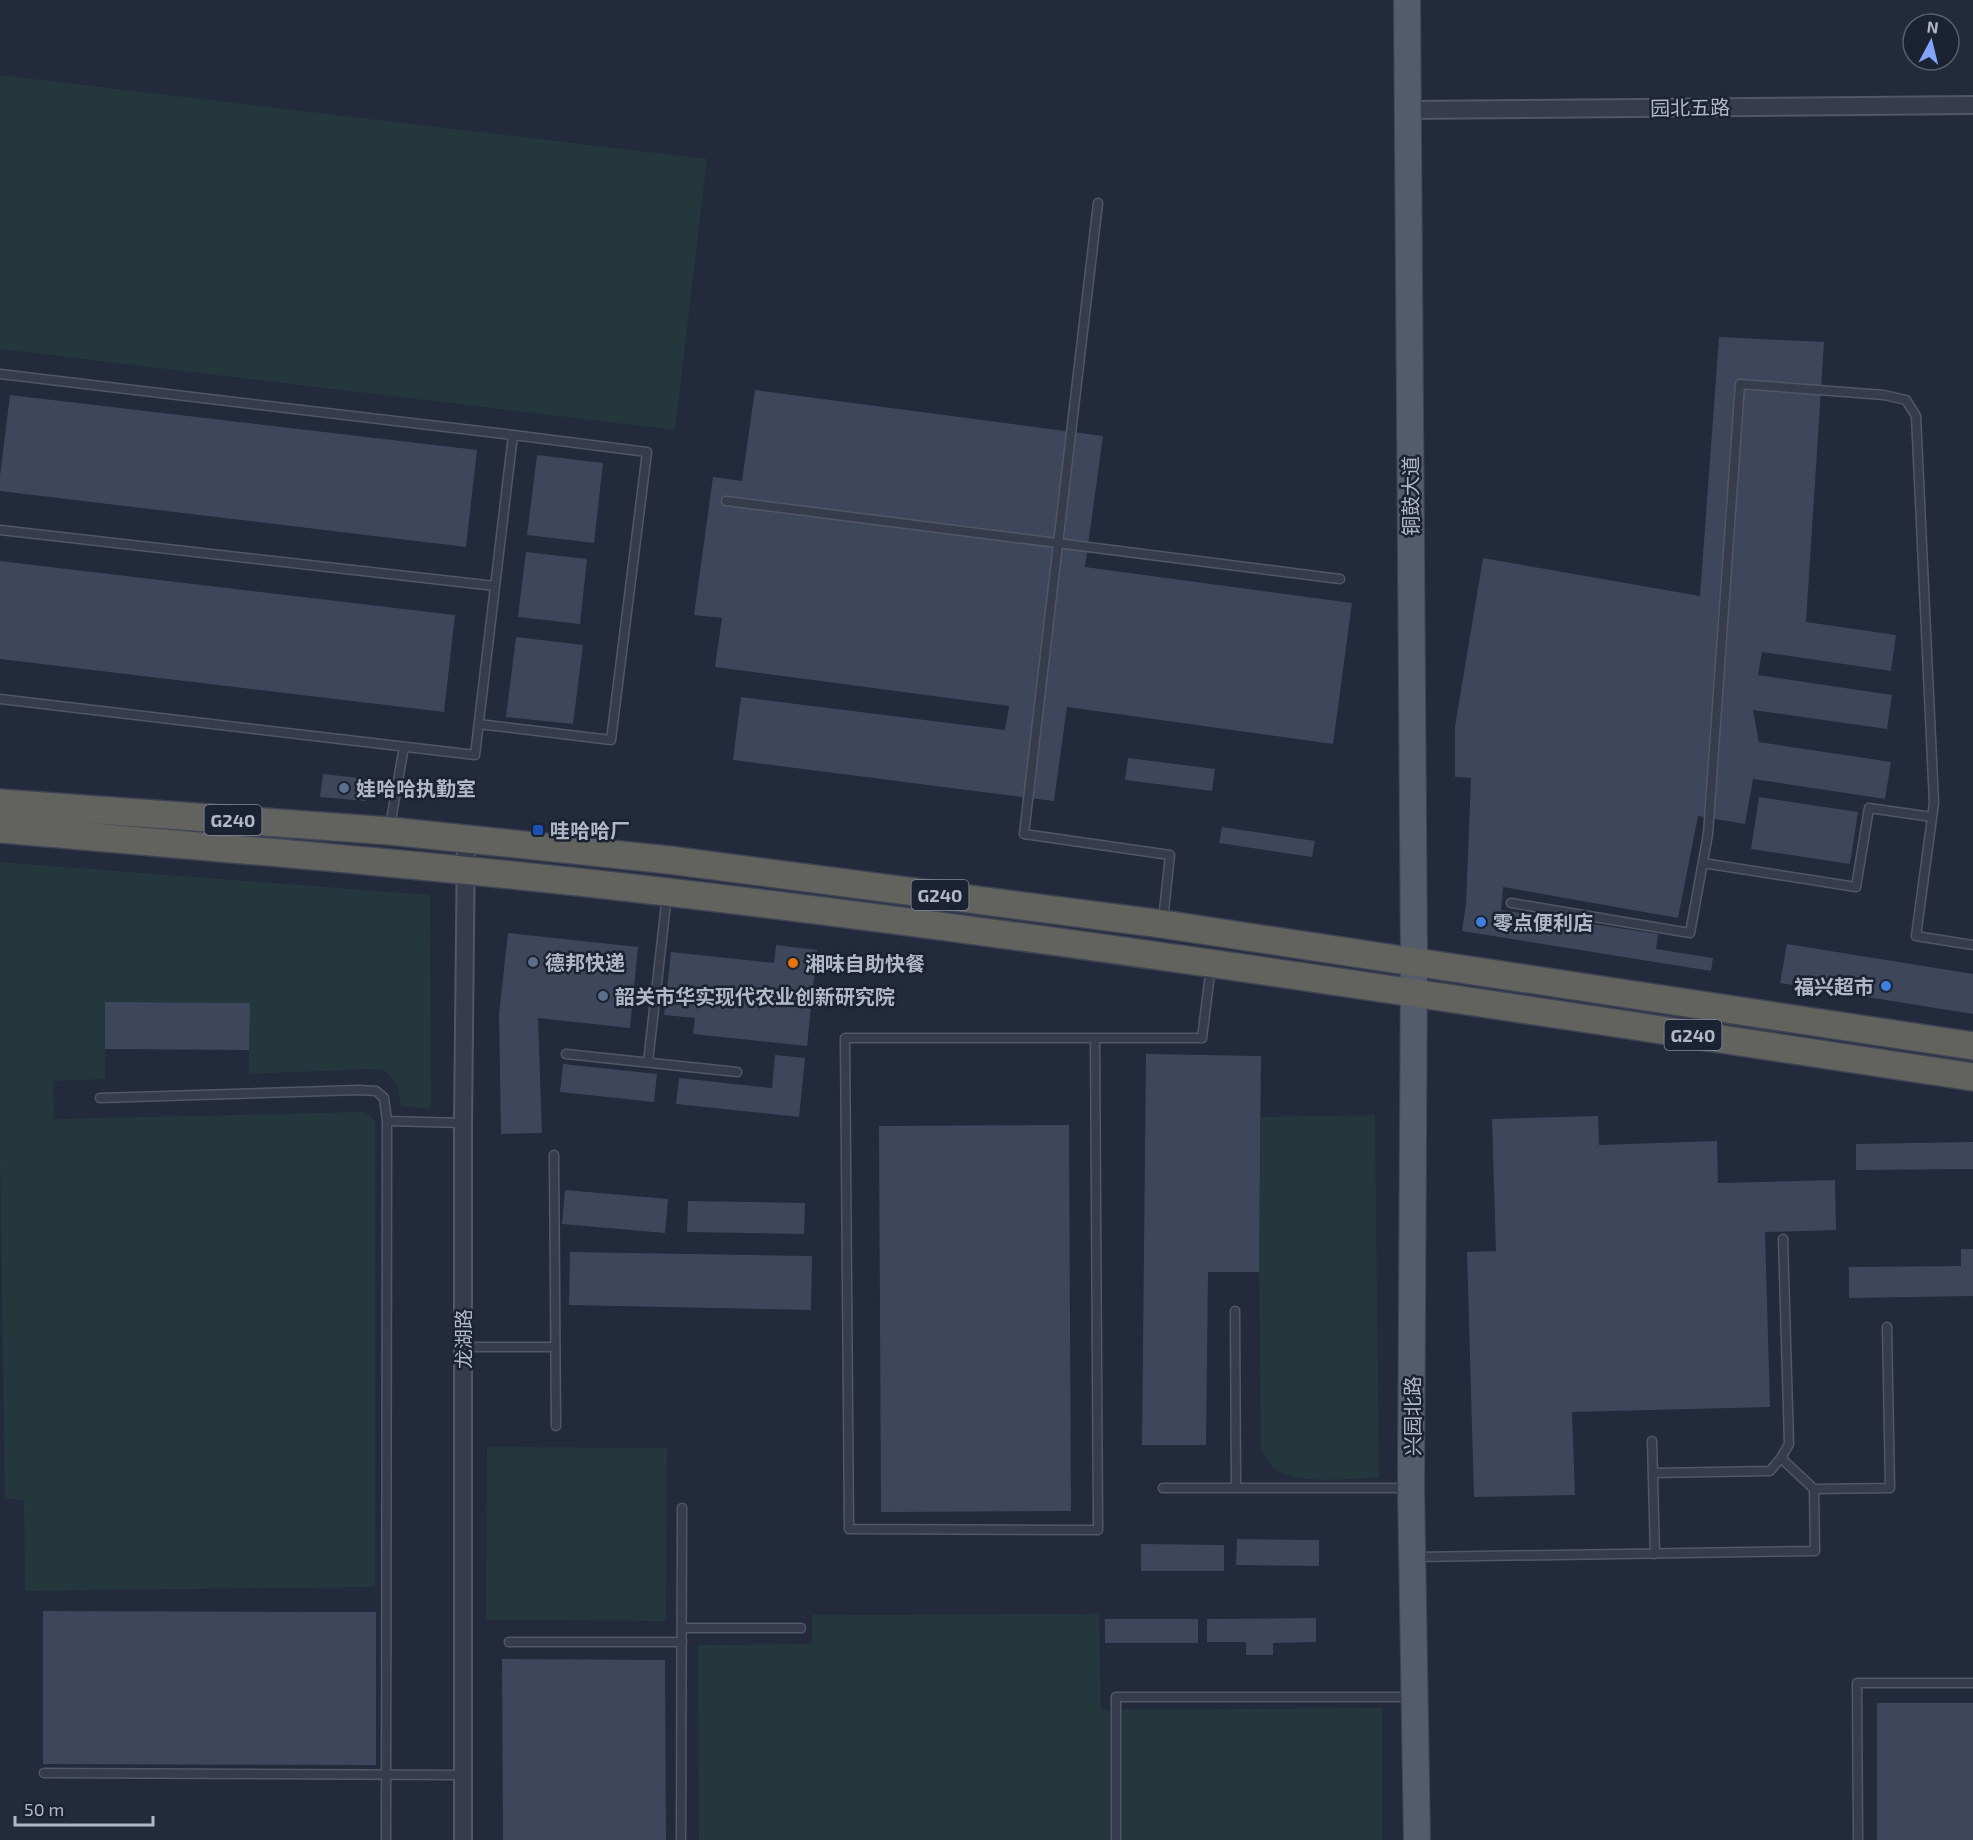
<svg xmlns="http://www.w3.org/2000/svg" width="1973" height="1840" viewBox="0 0 1973 1840" font-family="'Exo 2','Noto Sans SC',sans-serif">
  <style>
    .green { fill: #24373d }
    .building { fill: #3e465c }
    .lines { fill: none; stroke-linecap: round; stroke-linejoin: round }
    .service-casing { stroke: #515767; stroke-width: 11 }
    .minor-casing { stroke: #515767; stroke-width: 20 }
    .primary-casing { stroke: #3f4655; stroke-width: 28 }
    .trunk-casing { stroke: #3e4454; stroke-width: 30 }
    .service { stroke: #363c4c; stroke-width: 8 }
    .minor { stroke: #363c4c; stroke-width: 16 }
    .primary { stroke: #535b6c; stroke-width: 26 }
    .trunk { stroke: #62625f; stroke-width: 27 }
    .service-dot { fill: #5c6f8a; stroke: #1b2231; stroke-width: 2 }
    .transit-dot { fill: #1a4fb4; stroke: #1b2231; stroke-width: 2 }
    .shop-dot { fill: #3f7fe0; stroke: #1b2231; stroke-width: 2 }
    .food-dot { fill: #e8710a; stroke: #1b2231; stroke-width: 2 }
    .labels { text-anchor: middle; dominant-baseline: central; stroke-width: 5; stroke-linejoin: round; paint-order: stroke }
    .shield { fill: #1b2231; stroke: #848a9b; stroke-width: 1.5 }
    .shield-label { font-size: 18px; font-weight: bold; fill: #b1b7c8 }
    .street-label { font-size: 20px; fill: #b1b7c8; stroke: #1b2231 }
    .poi-label { font-size: 20px; font-weight: bold; fill: #b1b7c8; stroke: #1b2231; text-anchor: start }
  </style>
  <rect width="100%" height="100%" fill="#222a3c"/>
  <path class="green" d="M0 75 707 159 675 430 0 349Z
    M0 862 430 895 431 1109 401 1106 397 1085 385 1071 372 1069 249 1074V1003L106 1002 105 1079 53 1081 54 1119 363 1112 370 1115 375 1122V1587L25 1591 24 1500 5 1499 0 1156Z
    M1375 1115 1379 1478C1355 1478 1302 1484 1282 1473 1271 1468 1266 1459 1261 1449L1259 1272 1261 1117Z
    M487 1447 667 1448 666 1621 486 1620Z
    M1099 1614 1101 1710 1382 1708V1840H699L698 1645 812 1644V1615Z"/>
  <path class="building" d="M1719 337 1824 342 1806 622 1896 635 1891 671 1762 652 1758 675 1892 695 1887 729 1753 710 1759 742 1891 762 1885 799 1753 779 1745 824 1698 816 1678 918 1503 887 1501 910 1658 934 1656 949 1713 958 1711 971 1462 931 1466 904 1471 778 1455 777V726L1483 558 1700 596Z
    M755 390 1103 436 1085 567 1352 603 1333 744 1067 707 1054 801 733 760 741 697 1005 730 1009 706 715 667 722 618 694 615 713 477 742 481Z
    M10 395 477 450 466 547 0 491V476Z
    M537 455 603 463 594 543 527 535Z
    M526 552 587 559 580 624 518 617Z
    M0 561 455 615 444 712 0 659Z
    M516 637 583 645 573 724 506 717Z
    M1128 758 1215 769 1212 791 1125 780Z
    M323 774 368 779 366 801 320 797Z
    M1759 797 1858 812 1850 864 1751 849Z
    M1222 827 1315 841 1312 857 1219 843Z
    M508 933 638 947 630 1028 538 1018 542 1133 501 1134 499 1014Z
    M1787 944 1973 974V1014L1780 983Z
    M776 945 817 950 807 1046 693 1034 695 1018 664 1015 671 952 774 963Z
    M105 1002 250 1003 249 1050 105 1049Z
    M1146 1054 1261 1056 1259 1272H1208L1206 1445H1142Z
    M775 1055 805 1058 799 1117 676 1104 679 1078 772 1088Z
    M563 1064 657 1074 654 1102 560 1092Z
    M1598 1116 1599 1145 1717 1141 1718 1183 1835 1180 1836 1230 1765 1232 1770 1407 1572 1412 1575 1495 1474 1497 1467 1252 1496 1251 1492 1119Z
    M1069 1125 1071 1511 881 1512 879 1126Z
    M1973 1142V1169L1856 1170V1144Z
    M565 1190 668 1199 665 1233 562 1224Z
    M688 1201 805 1203 804 1234 687 1232Z
    M1961 1249H1973V1296L1849 1298V1267L1961 1266Z
    M570 1252 812 1256 811 1310 569 1305Z
    M1237 1539 1319 1540V1566L1236 1565Z
    M1141 1544 1224 1545V1571H1141Z
    M43 1611 376 1612V1765L43 1764Z
    M1316 1618V1642L1273 1643V1655H1246V1642H1207V1619Z
    M1105 1619H1198V1643H1105Z
    M502 1659 665 1660 666 1840H503Z
    M1877 1703H1973V1840H1877Z"/>
  <g class="lines">
    <defs>
      <path id="service" d="M1098 203 1024 834 1170 855 1163 920
        M0 374 513 435 475 755 0 699
        M726 501 1340 579
        M0 530 495 586
        M479 724 611 740 647 452 513 435
        M390 826 404 747
        M1703 863 1856 887 1869 808 1932 817
        M1511 903 1690 933 1708 834 1740 384 1884 395 1906 400 1916 416 1934 803 1916 936 1973 945
        M1095 1039 1098 1530 849 1529 845 1038H1202L1211 966
        M566 1054 737 1072
        M648 1062 667 895
        M100 1098 359 1090 376 1091 384 1098 387 1121 386 1840
        M387 1121 463 1123
        M554 1155 556 1426
        M1235 1311 1236 1488
        M463 1347H555
        M1652 1441 1655 1554
        M1781 1458 1814 1489
        M1653 1473 1770 1471 1781 1458 1789 1444 1783 1239
        M1163 1488H1408
        M1416 1557 1815 1551 1814 1489 1890 1488 1887 1327
        M682 1628H801
        M509 1642H682
        M44 1773 463 1775
        M681 1840 682 1508
        M1116 1840V1697H1413
        M1858 1840 1857 1683H1973"/>
      <path id="minor" d="M1407 110 1973 105
        M463 1840V1123L466 838"/>
      <path id="primary" d="M1407 0 1414 962 1411 1488 1417 1840"/>
      <path id="trunk" d="M0 803 390 831 669 860 1162 924 1973 1046
        M0 829C222 848 445 866 667 892 1104 943 1538 1012 1973 1077"/>
    </defs>
    <use href="#service" class="service-casing"/>
    <use href="#minor" class="minor-casing"/>
    <use href="#primary" class="primary-casing"/>
    <use href="#trunk" class="trunk-casing"/>
    <use href="#service" class="service"/>
    <use href="#minor" class="minor"/>
    <use href="#primary" class="primary"/>
    <use href="#trunk" class="trunk"/>
  </g>
  <g class="service-dot">
    <circle cx="344" cy="788" r="6"/>
    <circle cx="533" cy="962" r="6"/>
    <circle cx="603" cy="996" r="6"/>
  </g>
  <rect class="transit-dot" x="532" y="824" width="12" height="12" rx="3"/>
  <g class="shop-dot">
    <circle cx="1481" cy="922" r="6"/>
    <circle cx="1886" cy="986" r="6"/>
  </g>
  <circle class="food-dot" cx="793" cy="963" r="6"/>
  <g class="labels">
    <g class="shield">
      <rect x="204.5" y="805" width="57" height="30" rx="4.5"/>
      <rect x="911.5" y="880" width="57" height="30" rx="4.5"/>
      <rect x="1664.5" y="1020" width="57" height="30" rx="4.5"/>
    </g>
    <g class="shield-label">
      <text x="233" y="820">G240</text>
      <text x="940" y="895">G240</text>
      <text x="1693" y="1035">G240</text>
    </g>
    <g class="street-label">
      <text transform="translate(1690 107) rotate(-1)">园北五路</text>
      <text transform="translate(1410 496) rotate(-90)">铜鼓大道</text>
      <text transform="translate(463 1339) rotate(-90)">龙湖路</text>
      <text transform="translate(1412 1416) rotate(-90)">兴园北路</text>
    </g>
    <g class="poi-label">
      <text x="356" y="788">娃哈哈执勤室</text>
      <text x="550" y="830">哇哈哈厂</text>
      <text x="1493" y="922">零点便利店</text>
      <text x="545" y="962">德邦快递</text>
      <text x="805" y="963">湘味自助快餐</text>
      <text x="1874" y="986" text-anchor="end">福兴超市</text>
      <text x="615" y="996">韶关市华实现代农业创新研究院</text>
    </g>
  </g>
  <g transform="translate(1931 42) rotate(7)"><circle r="28" fill="#1b2231" stroke="#575e6d" stroke-width="1.5"/>
  <path d="M0-4.5L10 22L0 15L-10 22Z" fill="#83a4fb"/>
  <text y="-9" font-size="16" font-weight="bold" text-anchor="middle" fill="#b1b7c8">N</text>
  </g>
  <path d="M15 1816v9h138v-9" fill="none" stroke="#b1b7c8" stroke-width="3"/>
  <text x="24" y="1816" font-size="18" fill="#b1b7c8" stroke="#1b2231" stroke-width="4.5" paint-order="stroke">50 m</text>
</svg>
